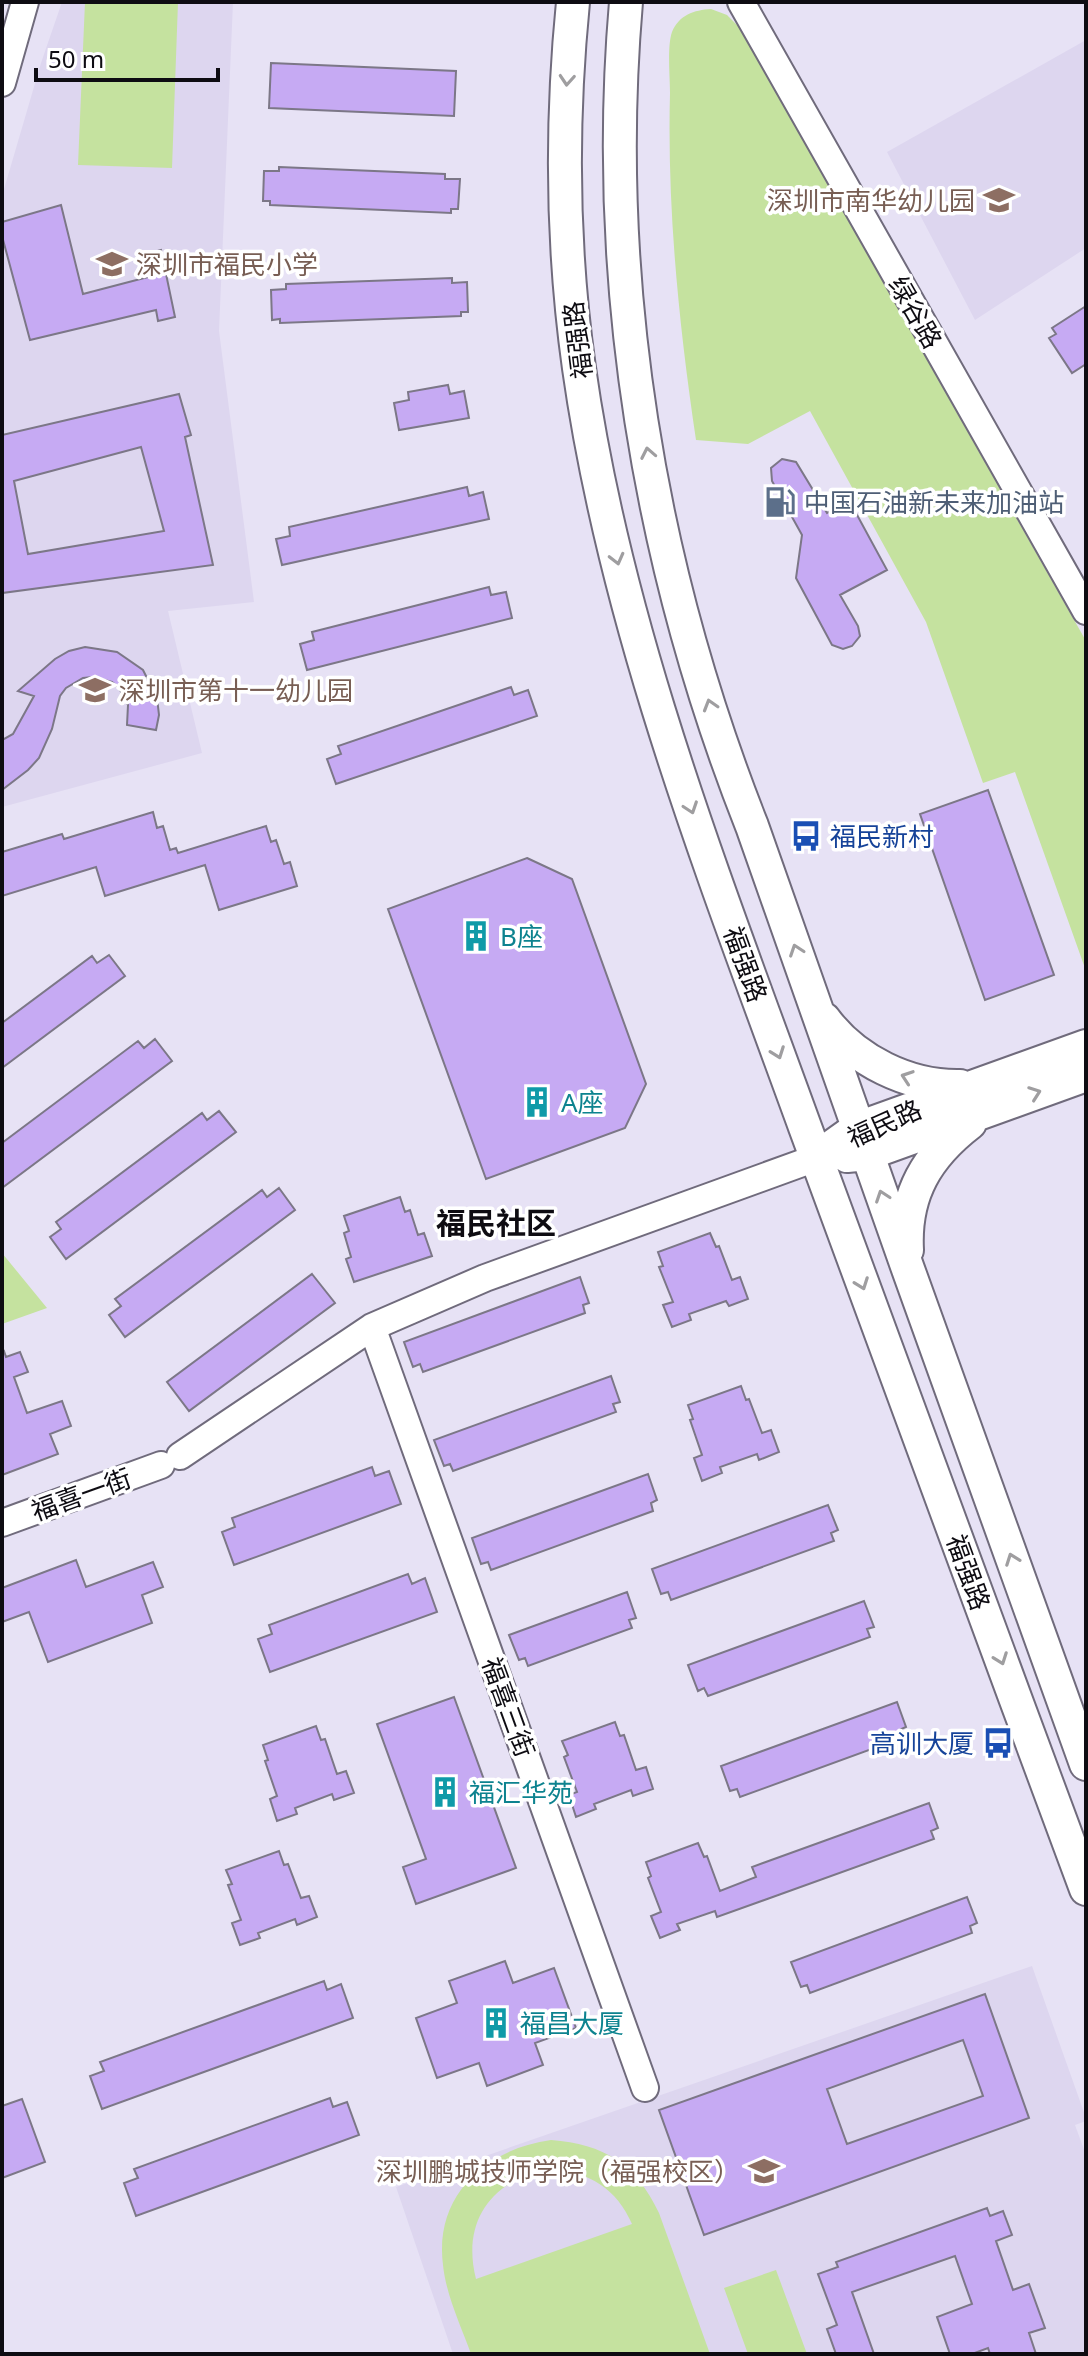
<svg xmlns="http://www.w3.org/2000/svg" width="1088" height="2356" viewBox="0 0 1088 2356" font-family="'Noto Sans','Noto Sans SC',sans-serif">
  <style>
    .built { fill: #ddd6ef }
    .green { fill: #c5e29f; fill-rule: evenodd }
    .building { fill: #c6aaf3; stroke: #7c7787; stroke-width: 2; fill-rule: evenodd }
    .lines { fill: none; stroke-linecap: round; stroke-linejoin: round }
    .minor-casing { stroke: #706b7c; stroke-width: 30 }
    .major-casing { stroke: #706b7c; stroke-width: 36 }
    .minor { stroke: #fff; stroke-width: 26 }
    .major { stroke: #fff; stroke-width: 32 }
    .oneway { stroke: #9f9ea0 }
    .labels { text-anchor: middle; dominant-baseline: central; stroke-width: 7; stroke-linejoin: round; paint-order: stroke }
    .education-label { font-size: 26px; fill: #785e54; stroke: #fff; text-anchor: end }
    .street-label { font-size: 26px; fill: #0e0c12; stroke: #fff }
    .service-label { font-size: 26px; fill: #4e5e75; stroke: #fff; text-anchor: start }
    .transit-label { font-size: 26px; fill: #164399; stroke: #fff; text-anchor: start }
    .culture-label { font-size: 26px; fill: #0d838f; stroke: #fff; text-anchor: start }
    .quarter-label { font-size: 30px; font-weight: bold; fill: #0e0c12; stroke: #fff }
  </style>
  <rect width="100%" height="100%" fill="#e7e2f5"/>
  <path class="built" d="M62 2H233L219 331 254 602 168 611 202 753 2 807V196L41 63Z
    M1086 40V248L975 320 887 152Z
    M1032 1966 1086 2118V2121L1075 2125 1086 2155V2354H453L396 2187Z"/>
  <path class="green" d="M85 2H178L172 168 78 165Z
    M711 9 727 15 739 27 1086 641V971L1015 772 983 783 926 622 810 411 748 444 696 440C679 325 667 209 670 93 670 77 667 46 672 32 679 15 694 10 711 9Z
    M2 1253 47 1308 2 1324Z
    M551 2140C604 2144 636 2164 659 2213L710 2354H471C461 2326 446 2295 443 2265 434 2195 486 2149 551 2140ZM552 2169C589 2172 617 2189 632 2224L476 2279C461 2220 493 2178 552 2169Z
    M776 2270 807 2354H748L724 2288Z"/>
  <path class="building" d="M271 63 456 71 454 116 269 108Z
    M279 167 445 174V179H460L458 209H451V213L270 205V201H263L264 171H279Z
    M61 205 83 294 148 277 143 255 161 250 175 317 158 321 156 310 30 340 2 236V222Z
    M452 278V283L467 282 468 312H461V316L280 323V319L272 320 271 290 286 289V284Z
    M1086 306V364L1072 373 1049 338 1056 334 1052 328Z
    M448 385 450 394 464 391 469 418 399 430 394 403 409 400 408 392Z
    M179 394 191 435 185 437 213 565 2 593V435ZM141 447 164 531 28 554 14 481Z
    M782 459 796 462 827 513 850 502 887 570 840 595 858 626 860 636 852 646 843 649 832 645 796 578 802 535 772 481 771 468Z
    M467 487 469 496 483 492 489 519 282 565 276 539 290 536 289 527Z
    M489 587 491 595 506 592 512 618 307 670 300 644 314 640 312 632Z
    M85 647 117 652 143 670 157 698 159 715 156 730 127 725 128 705 119 688 112 682 93 677 83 678 66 688 60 696 52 729 39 758 28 770 2 790V740L13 734 34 696 18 691 55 659 69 651Z
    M511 687 514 695 528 690 537 716 336 784 327 759 341 754 338 746Z
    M988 790 1054 975 985 1000 920 814Z
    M153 812 157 828 163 826 170 850 176 848 178 853 266 826 271 842 276 840 284 864 290 862 297 886 219 910 205 865 105 896 96 867 2 896V852L62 834 64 839Z
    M527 858 572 879 646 1084 625 1128 486 1179 388 909Z
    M109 955 125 976 2 1068V1023L92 956 97 963Z
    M155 1039 172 1061 2 1188V1143L138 1041 144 1048Z
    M219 1111 236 1132 66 1259 50 1237 61 1229 56 1222 202 1113 207 1120Z
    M279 1188 295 1210 125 1337 109 1315 121 1306 115 1299 262 1190 267 1197Z
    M400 1197 405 1212 410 1210 418 1235 424 1233 432 1256 354 1282 346 1259 351 1257 344 1233 349 1231 344 1216Z
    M710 1233 716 1247 719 1246 732 1280 740 1277 748 1299 729 1306 726 1301 689 1314 691 1320 672 1327 663 1305 673 1302 659 1267 663 1266 658 1252Z
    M312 1274 335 1303 189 1411 167 1382Z
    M580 1277 589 1303 583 1305 585 1313 423 1372 420 1364 413 1367 404 1342Z
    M4 1351 6 1357 20 1352 28 1372 14 1377 27 1413 62 1401 71 1426 50 1434 58 1454 2 1475V1352Z
    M611 1376 620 1402 613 1404 616 1412 453 1471 450 1464 444 1466 434 1440Z
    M741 1386 746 1400 749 1399 762 1433 771 1430 779 1452 759 1460 757 1454 720 1467 722 1473 702 1481 694 1458 702 1455 690 1420 693 1419 688 1405Z
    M372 1467 375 1476 389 1471 401 1504 234 1565 222 1532 235 1527 232 1518Z
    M648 1474 657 1500 651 1503 653 1511 491 1570 488 1562 481 1564 472 1538Z
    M828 1505 838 1530 831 1533 834 1541 671 1600 668 1592 661 1594 652 1569Z
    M76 1560 86 1587 153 1562 163 1587 142 1595 152 1623 48 1662 29 1612 2 1622V1588Z
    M408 1574 412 1584 425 1578 437 1612 270 1672 258 1639 272 1634 269 1625Z
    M627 1592 636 1618 629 1620 632 1628 528 1666 525 1658 519 1660 509 1635Z
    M864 1601 874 1627 867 1629 870 1637 708 1696 704 1688 698 1691 688 1665Z
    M454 1697 516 1868 416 1904 403 1867 426 1859 377 1724Z
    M897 1702 906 1727 899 1730 902 1738 740 1797 737 1789 730 1791 721 1766Z
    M615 1722 620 1736 624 1735 636 1770 646 1767 653 1789 633 1796 631 1790 594 1804 596 1809 576 1817 569 1795 577 1792 564 1757 568 1755 562 1741Z
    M316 1726 321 1740 325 1739 337 1774 346 1771 354 1793 334 1800 332 1794 295 1808 297 1814 277 1821 270 1799 277 1796 265 1761 268 1760 263 1745Z
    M929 1803 938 1828 931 1831 934 1839 717 1917 715 1911 677 1924 680 1930 660 1938 651 1916 661 1912 648 1878 651 1876 646 1862 698 1843 704 1857 707 1856 720 1891 756 1877 752 1867Z
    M279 1851 284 1865 288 1864 301 1898 309 1896 317 1917 297 1925 295 1919 258 1933 260 1938 240 1945 232 1923 241 1920 228 1885 232 1884 226 1870Z
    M967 1897 977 1923 970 1926 972 1933 810 1993 807 1985 801 1987 791 1962Z
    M505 1961 513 1983 554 1968 576 2028 535 2043 543 2065 487 2086 479 2063 437 2078 416 2018 457 2003 449 1981Z
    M324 1981 327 1990 341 1984 353 2018 102 2109 90 2076 104 2071 100 2062Z
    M985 1994 1029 2118 704 2235 659 2110ZM963 2040 983 2096 847 2144 827 2089Z
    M330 2098 333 2107 347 2102 359 2135 136 2216 124 2183 138 2178 134 2169Z
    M22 2099 45 2162 2 2178V2106Z
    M987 2208 990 2216 1003 2211 1012 2235 996 2241 1013 2290 1029 2284 1045 2328 1029 2333 1036 2354H990L988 2348 972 2354H950L937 2317 972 2304 955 2256 852 2292 874 2354H836L827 2329 837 2325 818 2274 838 2267 836 2262Z"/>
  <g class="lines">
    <defs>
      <path id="minor" d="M741 2 1086 611
        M2 83 25 2
        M372 1327 645 2088
        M180 1456 372 1327 485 1278 816 1158
        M2 1523 161 1465"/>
      <path id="major" d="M573 2C561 123 562 247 579 368 616 630 715 879 805 1127 897 1381 992 1635 1086 1889
        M626 2C602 280 649 566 752 826L908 1269 1086 1764
        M824 1019C855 1061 909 1087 960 1086
        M847 1156 867 1154 1086 1075
        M816 1158 858 1128 1086 1046
        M907 1250C904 1194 927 1156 970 1123"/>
    </defs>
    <use href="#minor" class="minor-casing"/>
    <use href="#major" class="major-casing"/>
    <use href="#minor" class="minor"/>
    <use href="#major" class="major"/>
  </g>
  <defs><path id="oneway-chevron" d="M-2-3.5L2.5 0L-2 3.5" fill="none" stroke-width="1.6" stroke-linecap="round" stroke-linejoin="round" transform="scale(2)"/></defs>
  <g class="oneway">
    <use href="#oneway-chevron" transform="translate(567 80) rotate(94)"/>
    <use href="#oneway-chevron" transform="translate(648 453) rotate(-101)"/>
    <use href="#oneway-chevron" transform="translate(617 559) rotate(76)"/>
    <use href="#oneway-chevron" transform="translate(710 705) rotate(-107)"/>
    <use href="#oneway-chevron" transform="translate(691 808) rotate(71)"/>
    <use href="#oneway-chevron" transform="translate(796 950) rotate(-109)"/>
    <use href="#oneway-chevron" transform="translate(778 1053) rotate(70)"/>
    <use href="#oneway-chevron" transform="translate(907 1077) rotate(-161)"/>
    <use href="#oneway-chevron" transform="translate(1035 1093) rotate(-20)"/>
    <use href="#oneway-chevron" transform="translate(882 1196) rotate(-109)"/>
    <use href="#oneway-chevron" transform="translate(862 1284) rotate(70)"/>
    <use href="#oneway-chevron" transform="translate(1012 1559) rotate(-110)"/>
    <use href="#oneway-chevron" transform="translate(1001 1659) rotate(70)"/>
  </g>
  <defs>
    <symbol id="school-bare" viewBox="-9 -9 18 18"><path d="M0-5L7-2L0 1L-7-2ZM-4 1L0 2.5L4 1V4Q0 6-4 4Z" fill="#8d6e63" stroke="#fff" stroke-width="2.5" paint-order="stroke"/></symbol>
    <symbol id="fuel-bare" viewBox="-9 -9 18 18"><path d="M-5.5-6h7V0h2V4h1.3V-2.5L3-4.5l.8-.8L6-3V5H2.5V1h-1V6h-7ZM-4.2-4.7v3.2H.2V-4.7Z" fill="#5c6f8a" stroke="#fff" stroke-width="2.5" paint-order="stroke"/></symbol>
    <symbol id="bus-bare" viewBox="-9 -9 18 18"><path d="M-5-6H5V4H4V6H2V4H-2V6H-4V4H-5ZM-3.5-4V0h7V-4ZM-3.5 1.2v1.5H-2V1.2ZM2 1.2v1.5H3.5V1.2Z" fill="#1a4fb4" stroke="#fff" stroke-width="2.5" paint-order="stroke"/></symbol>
    <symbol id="building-bare" viewBox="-9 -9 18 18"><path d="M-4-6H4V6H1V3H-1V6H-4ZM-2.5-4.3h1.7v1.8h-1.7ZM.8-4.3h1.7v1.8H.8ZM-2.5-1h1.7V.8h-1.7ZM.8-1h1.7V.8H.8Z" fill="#0f9aa8" stroke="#fff" stroke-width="2.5" paint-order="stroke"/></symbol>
    <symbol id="university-bare" viewBox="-9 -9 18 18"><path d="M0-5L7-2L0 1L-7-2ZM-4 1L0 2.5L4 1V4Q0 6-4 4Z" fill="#8d6e63" stroke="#fff" stroke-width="2.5" paint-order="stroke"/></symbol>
  </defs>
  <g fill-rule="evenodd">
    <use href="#school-bare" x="977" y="178" width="44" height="44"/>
    <use href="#school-bare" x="90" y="242" width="44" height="44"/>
    <use href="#fuel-bare" x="758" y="480" width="44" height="44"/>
    <use href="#school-bare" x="73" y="668" width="44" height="44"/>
    <use href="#bus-bare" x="784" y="814" width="44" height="44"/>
    <use href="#building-bare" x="454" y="914" width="44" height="44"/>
    <use href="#building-bare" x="515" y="1080" width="44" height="44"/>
    <use href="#bus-bare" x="976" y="1721" width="44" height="44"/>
    <use href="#building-bare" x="423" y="1770" width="44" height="44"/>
    <use href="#building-bare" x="474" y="2001" width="44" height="44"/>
    <use href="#university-bare" x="742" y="2149" width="44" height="44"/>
  </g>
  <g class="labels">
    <g class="education-label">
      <text x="975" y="200">深圳市南华幼儿园</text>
      <text x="136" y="264" text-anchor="start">深圳市福民小学</text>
      <text x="119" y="690" text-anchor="start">深圳市第十一幼儿园</text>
      <text x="740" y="2171">深圳鹏城技师学院（福强校区）</text>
    </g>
    <g class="street-label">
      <text transform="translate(916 312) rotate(60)">绿谷路</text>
      <text transform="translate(577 340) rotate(-97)">福强路</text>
      <text transform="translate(746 964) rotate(70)">福强路</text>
      <text transform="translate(884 1123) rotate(-24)">福民路</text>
      <text transform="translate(81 1494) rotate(-20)">福喜一街</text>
      <text transform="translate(969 1572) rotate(70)">福强路</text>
      <text transform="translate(509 1707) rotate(70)">福喜三街</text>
    </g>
    <g class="service-label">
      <text x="804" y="502">中国石油新未来加油站</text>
    </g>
    <g class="transit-label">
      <text x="830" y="836">福民新村</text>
      <text x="974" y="1743" text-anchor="end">高训大厦</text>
    </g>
    <g class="culture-label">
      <text x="500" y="936">B座</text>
      <text x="561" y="1102">A座</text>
      <text x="469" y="1792">福汇华苑</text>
      <text x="520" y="2023">福昌大厦</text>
    </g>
    <g class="quarter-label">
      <text x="496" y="1222">福民社区</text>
    </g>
  </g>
  <rect width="1088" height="2356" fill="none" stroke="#0e0c12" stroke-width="8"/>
  <path d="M36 68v12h182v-12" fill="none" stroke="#0e0c12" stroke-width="4"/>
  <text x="48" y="68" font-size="24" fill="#0e0c12" stroke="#ffffff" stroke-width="6" paint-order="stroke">50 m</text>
</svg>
